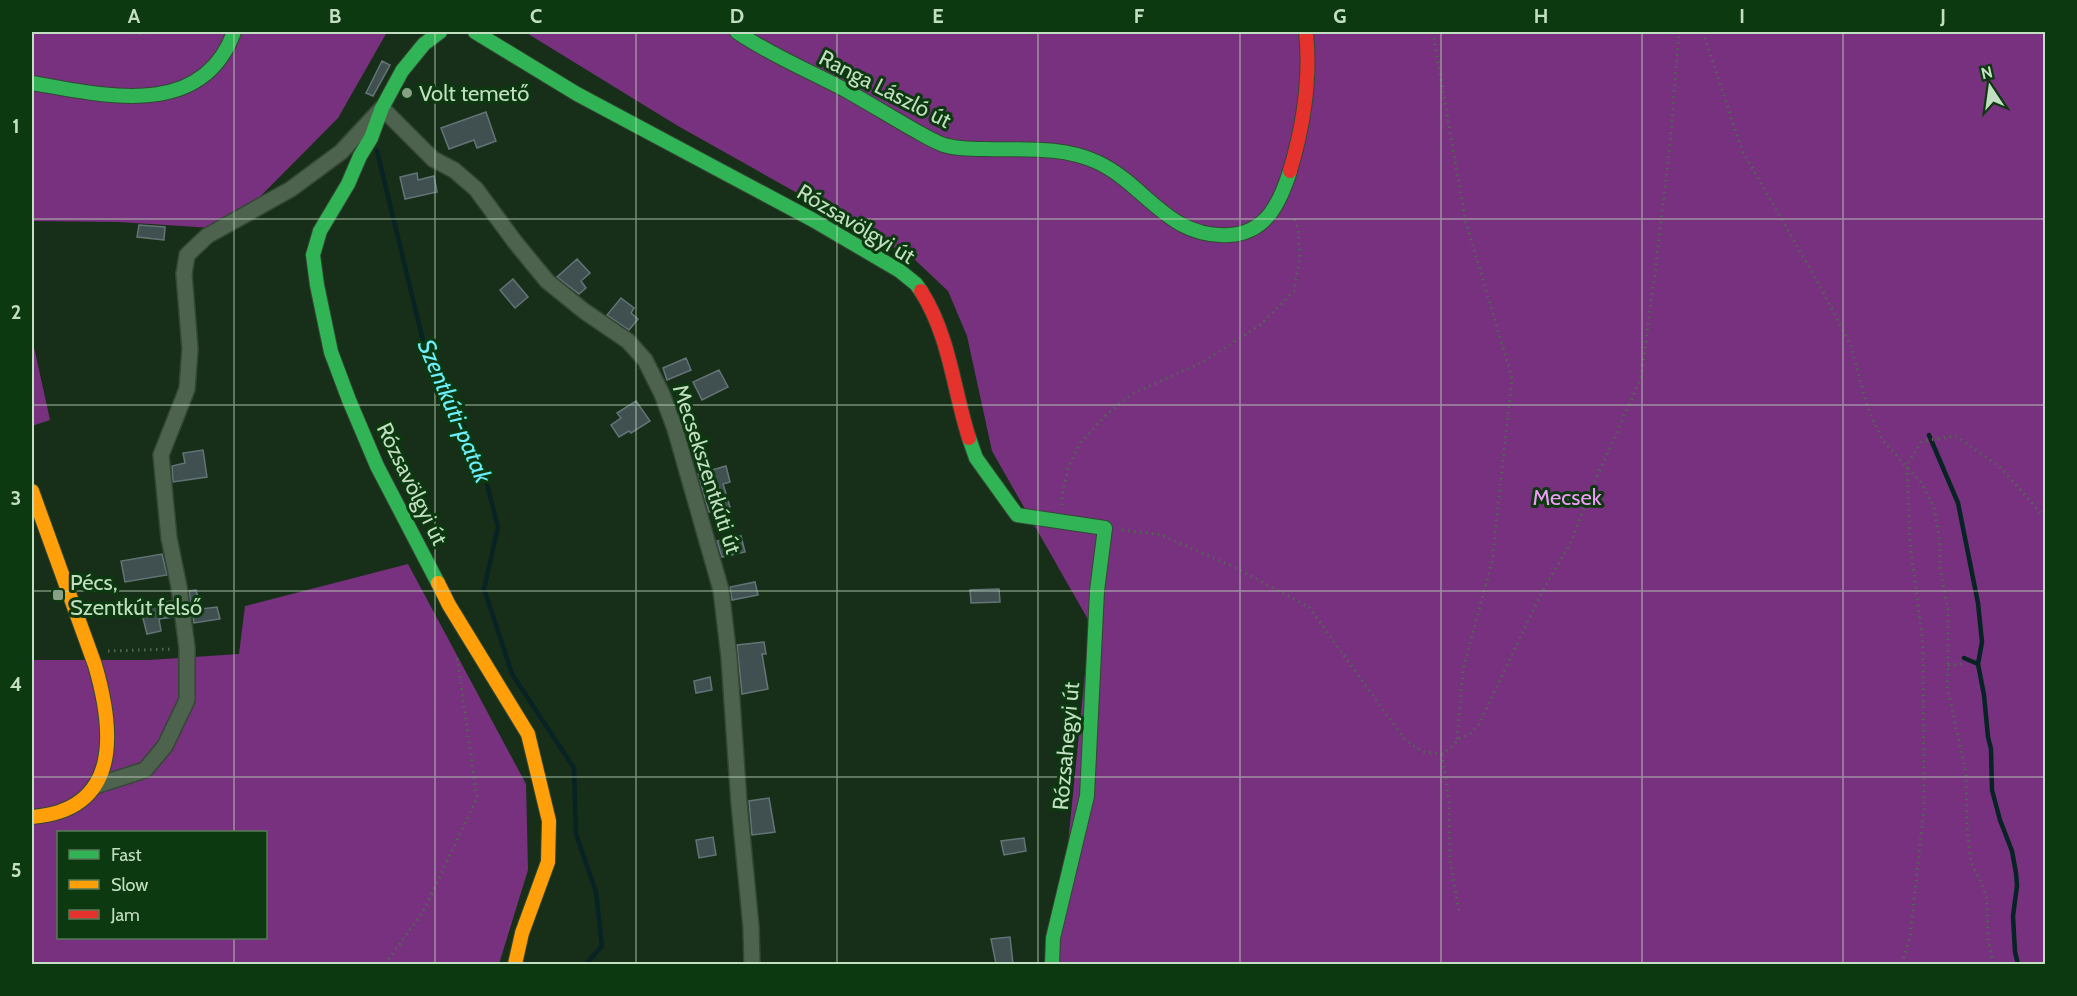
<svg xmlns="http://www.w3.org/2000/svg" width="2077" height="996" viewBox="0 0 2077 996" font-family="Cabin,sans-serif">
  <style>
    .forest { fill: #78317f; fill-rule: evenodd }
    .lines { fill: none; stroke-linecap: round; stroke-linejoin: round }
    .stream { stroke: #082324; stroke-width: 4.5 }
    .building { fill: #405051; stroke: #637477; stroke-width: 1.5 }
    .street-casing { stroke: #344734; stroke-width: 18 }
    .fast-casing { stroke: #344734; stroke-width: 16 }
    .slow-casing { stroke: #344734; stroke-width: 16 }
    .jam-casing { stroke: #344734; stroke-width: 16 }
    .path { stroke: #536554; stroke-width: 3; stroke-dasharray: 1.5 4.5; stroke-linecap: butt }
    .street { stroke: #4e634e; stroke-width: 15 }
    .fast { stroke: #30b455; stroke-width: 14 }
    .slow { stroke: #ff9f0a; stroke-width: 14 }
    .jam { stroke: #e5322d; stroke-width: 14 }
    .grid { fill: none; stroke: #c2dfc1; stroke-width: 1.5; stroke-opacity: 0.55 }
    .poi-dot { fill: #86a186; stroke: #0d3910; stroke-width: 2 }
    .labels { text-anchor: middle; dominant-baseline: central; stroke-width: 6; stroke-linejoin: round; paint-order: stroke }
    .street-label { font-size: 22px; fill: #c2dfc1; stroke: #0d3910 }
    .poi-label { font-size: 22px; fill: #c2dfc1; stroke: #0d3910; text-anchor: start }
    .park-label { font-size: 22px; fill: #f19bf8; stroke: #0d3910 }
    .water-label { font-size: 24px; font-style: italic; fill: #6beffd; stroke: #0d3910 }
    .neatline { fill: none; stroke: #c2dfc1; stroke-width: 2 }
    .grid-label { font-size: 20px; text-anchor: middle; font-weight: bold; fill: #c2dfc1 }
  </style>
  <rect width="100%" height="100%" fill="#172f18"/>
  <path class="forest" d="M32 32H387L338 118 228 229 119 222 32 221Z
    M525 32H2045V964H1056L1090 623 992 451 967 336 948 291 913 258 678 126Z
    M32 338 50 420 32 426Z
    M408 564 526 784 528 870 499 964H32V660H149L239 654 245 606ZM58 832H266V938H58Z"/>
  <g class="lines">
    <path class="stream" d="M377 151 426 353 481 461 498 527 484 589 499 634 512 674 574 768 576 834 596 892 602 946 586 964
      M1929 435 1958 503 1978 603 1982 642 1978 664 1984 695 1988 737 1991 749 1992 790 2000 820 2012 851 2016 873 2017 886 2013 916 2015 952 2018 964
      M1964 658 1978 664"/>
  </g>
  <path class="building" d="M382 61 390 65 373 96 366 93Z
    M486 112 496 141 477 148 474 140 449 149 441 128Z
    M417 173 418 180 434 176 437 192 405 199 400 177Z
    M139 225 165 227 164 240 137 237Z
    M577 259 590 273 581 281 586 288 579 294 557 277Z
    M513 279 528 297 515 308 500 290Z
    M621 298 634 308 631 313 638 319 629 330 607 315Z
    M686 358 691 370 667 380 663 368Z
    M719 370 728 387 702 400 693 382Z
    M636 401 650 421 631 433 629 431 619 437 611 425 621 418 617 413Z
    M203 450 207 477 173 482 172 466 185 463 183 453Z
    M726 466 730 482 723 484 730 507 709 512 698 474Z
    M741 536 745 552 722 557 717 541Z
    M162 554 167 575 125 582 121 561Z
    M755 582 758 595 732 600 730 587Z
    M999 589 1000 602 971 603 970 590Z
    M196 590 201 609 217 607 220 619 194 623 189 591Z
    M171 601 173 617 159 619 161 631 147 634 140 606Z
    M764 642 766 654H762L768 689 742 694 737 645Z
    M710 677 712 690 696 693 694 681Z
    M769 798 775 832 752 835 749 801Z
    M713 837 716 855 699 858 696 840Z
    M1024 838 1026 851 1004 855 1001 841Z
    M1010 937 1013 964H996L991 939Z"/>
  <g class="lines">
    <defs>
      <path id="street" d="M95 786 145 770 165 746 187 700V648L179 587 169 538 161 455 187 389 190 349 184 274 187 255 207 236 291 189 341 152 382 108 433 159 454 170 476 189 515 242 547 281 584 311 628 341 645 360 662 394 675 429 721 590 729 657 739 803 751 927 752 964"/>
      <path id="fast" d="M475 32 577 94 813 220 900 271 916 284 921 291
        M737 32C772 56 812 72 849 92 872 105 893 118 916 131 925 136 935 142 944 145 957 149 972 149 985 149 1022 150 1062 146 1097 162 1145 184 1168 239 1229 235 1266 233 1280 203 1290 171
        M32 83C102 95 202 121 234 32
        M969 438 976 458 1017 515 1105 528 1097 591 1087 796 1053 938 1052 964
        M438 583 377 466 349 400 331 352 317 285 313 255 320 231 348 184 360 156 371 138 382 108 402 71 424 44 440 32"/>
      <path id="slow" d="M32 491 95 665C114 730 122 810 32 817
        M438 583 449 605 528 734 549 821 548 862 522 933 515 964"/>
      <path id="jam" d="M1290 171C1303 127 1311 78 1306 32
        M921 291C950 337 953 388 969 438"/>
    </defs>
    <use href="#street" class="street-casing"/>
    <use href="#fast" class="fast-casing"/>
    <use href="#slow" class="slow-casing"/>
    <use href="#jam" class="jam-casing"/>
    <path class="path" d="M115 32 143 34 151 32
      M1433 32 1465 219 1512 378 1492 562 1463 669 1457 740
      M1703 32 1742 150 1821 288 1851 346 1868 409 1883 441 1920 481 1934 507 1940 543V568L1948 610V665L1947 686 1966 773 1967 827 1971 863 1982 883 1987 899 1988 938 1993 964
      M1062 505V496L1068 468 1080 443 1107 414 1132 394 1201 363 1259 326 1294 291 1300 256 1298 229 1293 215
      M1122 530 1161 535 1234 567 1309 607 1405 740 1423 752 1442 754 1455 744 1457 740 1470 734 1479 724 1543 590 1571 542 1591 490 1641 378 1657 257 1670 144 1679 32
      M108 651 174 649
      M1948 665H1958L1965 662
      M1442 754 1449 802 1450 860 1459 912
      M385 964 423 912 477 798 457 657
      M1902 964 1910 936 1924 809 1923 644 1910 543 1907 465 1922 441 1956 436 1999 466 2046 519"/>
    <use href="#street" class="street"/>
    <use href="#fast" class="fast"/>
    <use href="#slow" class="slow"/>
    <use href="#jam" class="jam"/>
  </g>
  <path class="grid" d="M234 32V832M435 32V964M636 32V964M837 32V964M1038 32V964M1240 32V964M1441 32V964M1642 32V964M1843 32V964M32 219H2046M32 405H2046M32 591H2046M32 777H2046M234 938V964"/>
  <g class="poi-dot">
    <circle cx="407" cy="93" r="6"/>
    <rect x="52" y="589" width="12" height="12" rx="3"/>
  </g>
  <g class="labels">
    <g class="street-label">
      <text transform="translate(885 89) rotate(27)">Ranga László út</text>
      <text transform="translate(856 224) rotate(31)">Rózsavölgyi út</text>
      <text transform="translate(707 469) rotate(72)">Mecsekszentkúti út</text>
      <text transform="translate(412 484) rotate(64)">Rózsavölgyi út</text>
      <text transform="translate(1066 746) rotate(-85)">Rózsahegyi út</text>
    </g>
    <g class="poi-label">
      <text x="419" y="93">Volt temető</text>
      <text x="70" y="582">Pécs,<tspan x="70" dy="25">Szentkút felső</tspan></text>
    </g>
    <g class="park-label">
      <text x="1567" y="497">Mecsek</text>
    </g>
    <g class="water-label">
      <text transform="translate(455 411) rotate(67)">Szentkúti-patak</text>
    </g>
  </g>
  <rect width="2077" height="996" fill="none" stroke="#0d3910" stroke-width="66"/>
  <rect x="57" y="831" width="210" height="108" fill="#0d3910" stroke="#557b57" stroke-width="1.5"/>
  <rect x="69" y="850" width="30" height="9" fill="#30b455" stroke="#557b57" stroke-width="1.5"/>
  <text x="111" y="861" font-size="18" fill="#c2dfc1">Fast</text>
  <rect x="69" y="880" width="30" height="9" fill="#ff9f0a" stroke="#557b57" stroke-width="1.5"/>
  <text x="111" y="891" font-size="18" fill="#c2dfc1">Slow</text>
  <rect x="69" y="910" width="30" height="9" fill="#e5322d" stroke="#557b57" stroke-width="1.5"/>
  <text x="111" y="921" font-size="18" fill="#c2dfc1">Jam</text>
  <g transform="translate(1990 87) rotate(347)" stroke="#0d3910" stroke-width="4.5" paint-order="stroke">
  <path d="M0-4.5L10 22L0 15L-10 22Z" fill="#c2dfc1"/>
  <text y="-9" font-size="16" font-weight="bold" text-anchor="middle" fill="#c2dfc1">N</text>
  </g>
  <rect x="33" y="33" width="2011" height="930" class="neatline"/>
  <g class="grid-label">
    <text x="134" y="23">A</text>
    <text x="335" y="23">B</text>
    <text x="536" y="23">C</text>
    <text x="737" y="23">D</text>
    <text x="938" y="23">E</text>
    <text x="1139" y="23">F</text>
    <text x="1340" y="23">G</text>
    <text x="1541" y="23">H</text>
    <text x="1742" y="23">I</text>
    <text x="1943" y="23">J</text>
    <text x="16" y="133">1</text>
    <text x="16" y="319">2</text>
    <text x="16" y="505">3</text>
    <text x="16" y="691">4</text>
    <text x="16" y="877">5</text>
  </g>
</svg>
